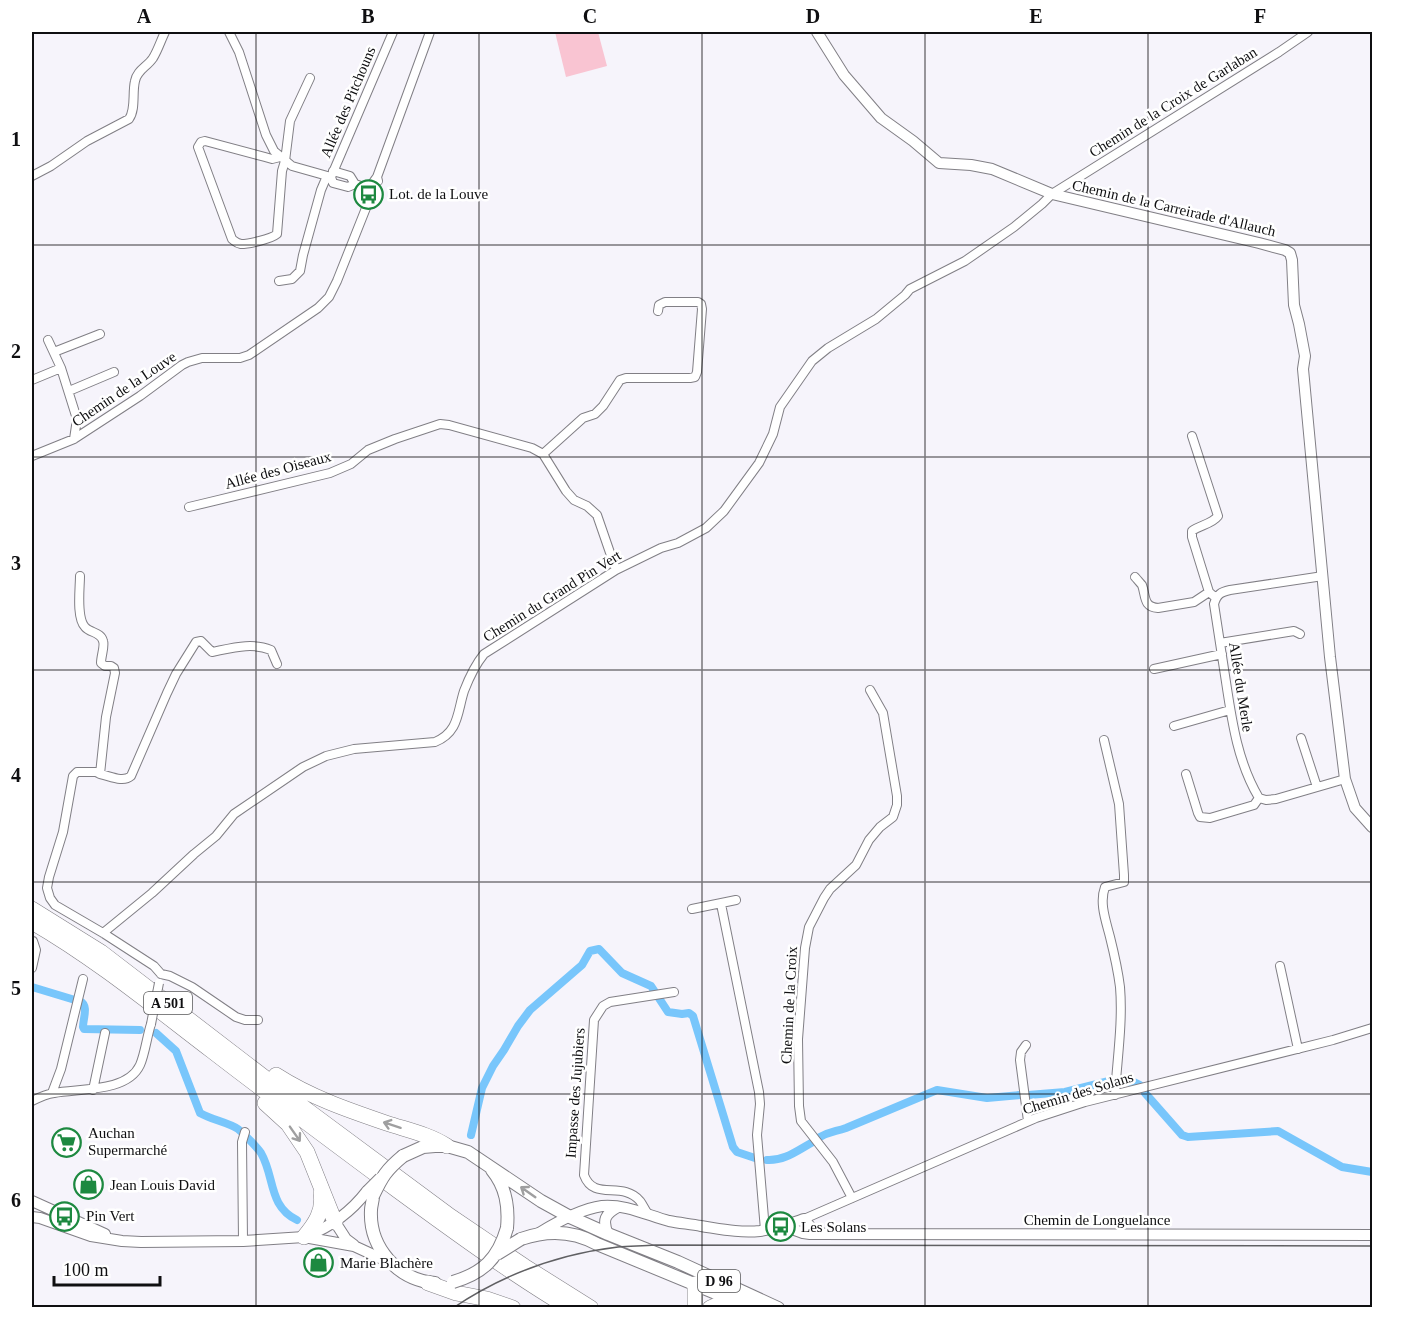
<svg xmlns="http://www.w3.org/2000/svg" width="1404" height="1339" viewBox="0 0 1404 1339" font-family="'Times New Roman',serif">
  <style>
    .green { fill: #f9c4d2 }
    .lines { fill: none; stroke-linecap: round; stroke-linejoin: round }
    .canal { stroke: #78c6fb; stroke-width: 8 }
    .minor-casing { stroke: #817f85; stroke-width: 10 }
    .tertiary-casing { stroke: #817f85; stroke-width: 12 }
    .secondary-casing { stroke: #817f85; stroke-width: 12 }
    .primary-casing { stroke: #817f85; stroke-width: 14 }
    .motorway-casing { stroke: #817f85; stroke-width: 16 }
    .minor { stroke: #fff; stroke-width: 8 }
    .tertiary { stroke: #fff; stroke-width: 10 }
    .secondary { stroke: #fff; stroke-width: 10 }
    .primary { stroke: #fff; stroke-width: 12 }
    .motorway { stroke: #fff; stroke-width: 15 }
    .tram { stroke: #606063; stroke-width: 1.5 }
    .minor-bridge-casing { stroke: #817f85; stroke-width: 10; stroke-linecap: butt }
    .secondary-bridge-casing { stroke: #817f85; stroke-width: 12; stroke-linecap: butt }
    .primary-bridge-casing { stroke: #817f85; stroke-width: 14; stroke-linecap: butt }
    .minor-bridge { stroke: #fff; stroke-width: 8 }
    .secondary-bridge { stroke: #fff; stroke-width: 10 }
    .primary-bridge { stroke: #fff; stroke-width: 12 }
    .oneway { stroke: #9f9fa0 }
    .grid { fill: none; stroke: #0f0f11; stroke-width: 1.5; stroke-opacity: 0.55 }
    .labels { text-anchor: middle; dominant-baseline: central; stroke-width: 5; stroke-linejoin: round; paint-order: stroke }
    .shield { fill: #fff; stroke: #575758; stroke-width: 1.5 }
    .shield-label { font-size: 14px; font-weight: bold; fill: #0f0f11 }
    .street-label { font-size: 15px; fill: #0f0f11; stroke: #fff }
    .poi-label { font-size: 15px; fill: #0f0f11; stroke: #fff; text-anchor: start }
    .neatline { fill: none; stroke: #0f0f11; stroke-width: 2 }
    .grid-label { font-size: 20px; text-anchor: middle; font-weight: bold; fill: #0f0f11 }
  </style>
  <rect width="100%" height="100%" fill="#f6f4fb"/>
  <path class="green" d="M555 32H598L607 66 566 77Z"/>
  <g class="lines">
    <path class="canal" d="M32 987 75 1000
      M80 1001C89 1006 83 1018 83 1027L84 1029 140 1030
      M156 1033 176 1051 200 1113C212 1120 227 1122 238 1129 244 1134 257 1147 261 1153 275 1177 268 1206 297 1220
      M1119 1080 1134 1082 1140 1085
      M1145 1093 1182 1135 1188 1137 1278 1131 1342 1167 1372 1172
      M1028 1095 1065 1092 1113 1080
      M471 1135 482 1088 493 1066 504 1050 518 1026 530 1010 582 965 590 951 599 949 622 973 651 986 668 1012 682 1014 689 1013 693 1016 733 1147 737 1152 755 1158
      M818 1138C830 1131 835 1132 846 1128L937 1090 987 1098 1020 1095
      M767 1160C785 1161 798 1150 813 1142"/>
    <defs>
      <path id="minor" d="M229 32 239 52 266 135 274 151 292 166 331 177
        M280 157 272 159 265 157 205 141 201 142 198 147 232 239C236 242 236 243 241 244 249 244 271 239 277 234L282 171 285 161 290 121 310 78
        M333 171 350 176 355 184
        M32 176 51 166 87 141 129 119C136 109 132 93 135 81 137 70 147 67 153 58 158 50 161 40 165 32
        M378 181 377 177 430 32
        M376 191 355 184 348 187 333 183 331 177 393 32
        M279 281 292 279 300 271 303 255 321 190 327 176
        M48 340 61 368 77 419 74 439
        M54 352 100 334
        M32 380 61 368
        M69 391 114 372
        M1192 436 1218 516C1212 524 1200 525 1192 531V537L1209 592 1216 598
        M543 454 583 418 595 414 603 406 620 380 626 378H690L695 377 697 372 702 309 701 304 698 302H665L659 305 658 311
        M32 456 74 439 140 396 182 365 188 362 202 358H240L249 355 318 308 329 297 337 281 368 203C369 192 370 185 377 177
        M189 507 330 473 351 464 368 450 395 439 440 424 449 425 532 448 543 454 566 491 574 500 587 506 597 515 616 570
        M80 576C80 588 76 618 85 627 90 633 101 632 103 641 105 646 101 656 101 663L105 666H111L114 668 115 673 106 717 100 774 96 772H77L73 776 63 832 49 877 47 888 50 898 55 905 103 933 154 966 161 974
        M1323 576 1230 590C1221 592 1217 594 1214 604 1218 630 1222 656 1226 682 1232 722 1238 763 1259 798L1266 800 1276 799 1345 779
        M1135 577C1136 578 1141 584 1142 585 1146 596 1143 607 1158 608L1194 602 1209 592
        M1220 643 1294 631 1300 634
        M1154 669 1222 654
        M1174 726 1230 710
        M1301 738 1317 787
        M1104 740 1119 804 1124 875V882L1105 887C1099 903 1106 921 1110 937 1114 953 1118 971 1120 987 1123 1022 1117 1060 1115 1095
        M100 774C110 776 123 783 131 776L167 693 176 674 196 642 201 641 212 652C232 648 252 642 271 650L277 664
        M1186 774 1198 813 1200 817 1210 818 1254 805 1259 798
        M721 904 759 1092 760 1104 757 1135 765 1230
        M692 909 736 900
        M103 933 152 893 194 854 216 836 234 814 303 767 326 756 354 749 435 742C459 732 457 713 464 691 469 678 475 665 484 654L616 570 661 548 678 543 706 528 724 511 759 463 773 434 780 407 812 361 828 348 876 319 905 295 910 289 965 261 1014 227 1042 204 1052 194 1279 52 1308 32
        M32 941H33L36 950 32 968
        M1280 966 1298 1049
        M161 974 170 976 192 987 236 1017 245 1020H258
        M1026 1045 1021 1052 1020 1060 1028 1121
        M93 1090 105 1033
        M52 1093 61 1069 83 979
        M32 1101C38 1098 46 1094 54 1093 78 1088 127 1093 140 1065 145 1054 147 1036 151 1024
        M852 1198 833 1162 801 1121 799 1106 798 1039 805 948 809 927 824 898 830 889 856 865 869 840 880 827 893 817 897 805V796L883 713 870 690
        M648 1214C645 1210 643 1205 640 1201 622 1180 594 1202 584 1175L594 1020 603 1006 610 1002 674 992
        M804 1219 1036 1118 1085 1102 1333 1040 1372 1028
        M243 1241 242 1142 245 1132"/>
      <path id="tertiary" d="M817 32 844 75 881 118 913 141 939 163 971 165 992 169 1052 194 1259 243 1285 250 1290 253 1292 260 1294 305 1299 324 1305 356 1303 369 1330 657 1345 779 1355 808 1372 827
        M784 1226 803 1233 810 1234 1372 1235
        M539 1233C557 1222 581 1209 602 1206 625 1204 647 1215 669 1221 679 1223 690 1224 701 1226 721 1229 739 1233 760 1231 775 1229 789 1224 804 1219L813 1230 822 1233
        M608 1234C602 1220 605 1214 618 1207"/>
      <path id="secondary" d="M32 1201 105 1234
        M32 1217 40 1218 91 1236 122 1241 141 1242 243 1241 304 1237 354 1246 380 1258 389 1261
        M335 1222 346 1239 354 1245
        M307 1236C332 1226 351 1212 367 1191"/>
      <path id="primary" d="M403 1156 423 1147 435 1146H447L468 1152 541 1201 570 1217 608 1234 678 1262 778 1308
        M492 1170C506 1187 509 1206 507 1228
        M373 1196C373 1201 371 1206 371 1210 369 1248 398 1280 435 1283
        M521 1239C547 1230 572 1230 597 1244L752 1308"/>
      <path id="motorway" d="M32 909 101 952 299 1104 450 1216 524 1266 591 1308
        M32 922C96 959 153 1006 212 1051 273 1098 335 1144 397 1190 453 1231 509 1272 569 1308
        M276 1075C310 1097 348 1110 386 1123 407 1130 428 1134 447 1146
        M265 1103 288 1124 307 1152 335 1222
        M304 1237C315 1224 324 1211 321 1193
        M428 1283 456 1293 487 1299 513 1308
        M695 1308V1284
        M710 1308 730 1299"/>
    </defs>
    <use href="#minor" class="minor-casing"/>
    <use href="#tertiary" class="tertiary-casing"/>
    <use href="#secondary" class="secondary-casing"/>
    <use href="#primary" class="primary-casing"/>
    <use href="#motorway" class="motorway-casing"/>
    <use href="#minor" class="minor"/>
    <use href="#tertiary" class="tertiary"/>
    <use href="#secondary" class="secondary"/>
    <use href="#primary" class="primary"/>
    <use href="#motorway" class="motorway"/>
    <path class="tram" d="M453 1308C502 1275 559 1254 618 1247 630 1246 643 1246 655 1245L1372 1246"/>
    <defs>
      <path id="minor-bridge" d="M151 1024 159 983"/>
      <path id="secondary-bridge" d="M367 1191 380 1178"/>
      <path id="primary-bridge" d="M373 1196C382 1177 386 1170 403 1156
        M497 1254 521 1239
        M453 1282C483 1273 498 1259 507 1228"/>
    </defs>
    <use href="#minor-bridge" class="minor-bridge-casing"/>
    <use href="#secondary-bridge" class="secondary-bridge-casing"/>
    <use href="#primary-bridge" class="primary-bridge-casing"/>
    <use href="#minor-bridge" class="minor-bridge"/>
    <use href="#secondary-bridge" class="secondary-bridge"/>
    <use href="#primary-bridge" class="primary-bridge"/>
  </g>
  <defs><path id="oneway-shaft" d="M-6 0H5M1.5-3L5.5 0L1.5 3" fill="none" stroke-width="1.6" stroke-linecap="round" stroke-linejoin="round" transform="scale(1.5)"/></defs>
  <g class="oneway">
    <use href="#oneway-shaft" transform="translate(392 1125) rotate(-162)"/>
    <use href="#oneway-shaft" transform="translate(295 1134) rotate(55)"/>
    <use href="#oneway-shaft" transform="translate(528 1192) rotate(-145)"/>
  </g>
  <path class="grid" d="M256 32V1308M479 32V1308M702 32V1308M925 32V1308M1148 32V1308M32 245H1372M32 457H1372M32 670H1372M32 882H1372M32 1094H1372"/>
  <defs>
    <symbol id="bus-ring" viewBox="-11 -11 22 22"><circle r="9.5" fill="#fff" stroke="#1d8940" stroke-width="1.5"/><path d="M-5-6H5V4H4V6H2V4H-2V6H-4V4H-5ZM-3.5-4V0h7V-4ZM-3.5 1.2v1.5H-2V1.2ZM2 1.2v1.5H3.5V1.2Z" fill="#1d8940"/></symbol>
    <symbol id="supermarket-ring" viewBox="-11 -11 22 22"><circle r="9.5" fill="#fff" stroke="#1d8940" stroke-width="1.5"/><path d="M-6-5.5h2.5l.6 2H6L4.5 2H-2.5L-4.4-4H-6ZM-1.5 3.2a1.3 1.3 0 1 0 .1 0ZM3 3.2a1.3 1.3 0 1 0 .1 0Z" fill="#1d8940"/></symbol>
    <symbol id="shop-ring" viewBox="-11 -11 22 22"><circle r="9.5" fill="#fff" stroke="#1d8940" stroke-width="1.5"/><path d="M-5-2.5h2.3a2.7 3.5 0 0 1 5.4 0H5L5.5 6h-11ZM-1.5-2.5h3a1.5 2.3 0 0 0-3 0Z" fill="#1d8940"/></symbol>
  </defs>
  <g fill-rule="evenodd">
    <use href="#bus-ring" x="352" y="178" width="33" height="33"/>
    <use href="#supermarket-ring" x="50" y="1126" width="33" height="33"/>
    <use href="#shop-ring" x="72" y="1168" width="33" height="33"/>
    <use href="#bus-ring" x="48" y="1200" width="33" height="33"/>
    <use href="#bus-ring" x="764" y="1210" width="33" height="33"/>
    <use href="#shop-ring" x="302" y="1246" width="33" height="33"/>
  </g>
  <g class="labels">
    <g class="shield">
      <rect x="144" y="992" width="48" height="22" rx="4.5"/>
      <rect x="698" y="1270" width="42" height="22" rx="4.5"/>
    </g>
    <g class="shield-label">
      <text x="168" y="1003">A 501</text>
      <text x="719" y="1281">D 96</text>
    </g>
    <g class="street-label">
      <text transform="translate(348 102) rotate(-67)">Allée des Pitchouns</text>
      <text transform="translate(1173 102) rotate(-32)">Chemin de la Croix de Garlaban</text>
      <text transform="translate(1174 208) rotate(13)">Chemin de la Carreirade d'Allauch</text>
      <text transform="translate(124 389) rotate(-34)">Chemin de la Louve</text>
      <text transform="translate(278 470) rotate(-15)">Allée des Oiseaux</text>
      <text transform="translate(552 596) rotate(-32)">Chemin du Grand Pin Vert</text>
      <text transform="translate(1241 687) rotate(81)">Allée du Merle</text>
      <text transform="translate(789 1005) rotate(-87)">Chemin de la Croix</text>
      <text transform="translate(575 1093) rotate(-86)">Impasse des Jujubiers</text>
      <text transform="translate(1078 1093) rotate(-17)">Chemin des Solans</text>
      <text x="1097" y="1220">Chemin de Longuelance</text>
    </g>
    <g class="poi-label">
      <text x="389" y="194">Lot. de la Louve</text>
      <text x="88" y="1133">Auchan<tspan x="88" dy="17">Supermarché</tspan></text>
      <text x="110" y="1185">Jean Louis David</text>
      <text x="86" y="1216">Pin Vert</text>
      <text x="801" y="1227">Les Solans</text>
      <text x="340" y="1263">Marie Blachère</text>
    </g>
  </g>
  <rect width="1404" height="1339" fill="none" stroke="#ffffff" stroke-width="66"/>
  <path d="M54 1276v9h106v-9" fill="none" stroke="#0f0f11" stroke-width="3"/>
  <text x="63" y="1276" font-size="18" fill="#0f0f11" stroke="#ffffff" stroke-width="4.5" paint-order="stroke">100 m</text>
  <rect x="33" y="33" width="1338" height="1273" class="neatline"/>
  <g class="grid-label">
    <text x="144" y="23">A</text>
    <text x="368" y="23">B</text>
    <text x="590" y="23">C</text>
    <text x="813" y="23">D</text>
    <text x="1036" y="23">E</text>
    <text x="1260" y="23">F</text>
    <text x="16" y="146">1</text>
    <text x="16" y="358">2</text>
    <text x="16" y="570">3</text>
    <text x="16" y="782">4</text>
    <text x="16" y="995">5</text>
    <text x="16" y="1207">6</text>
  </g>
</svg>
